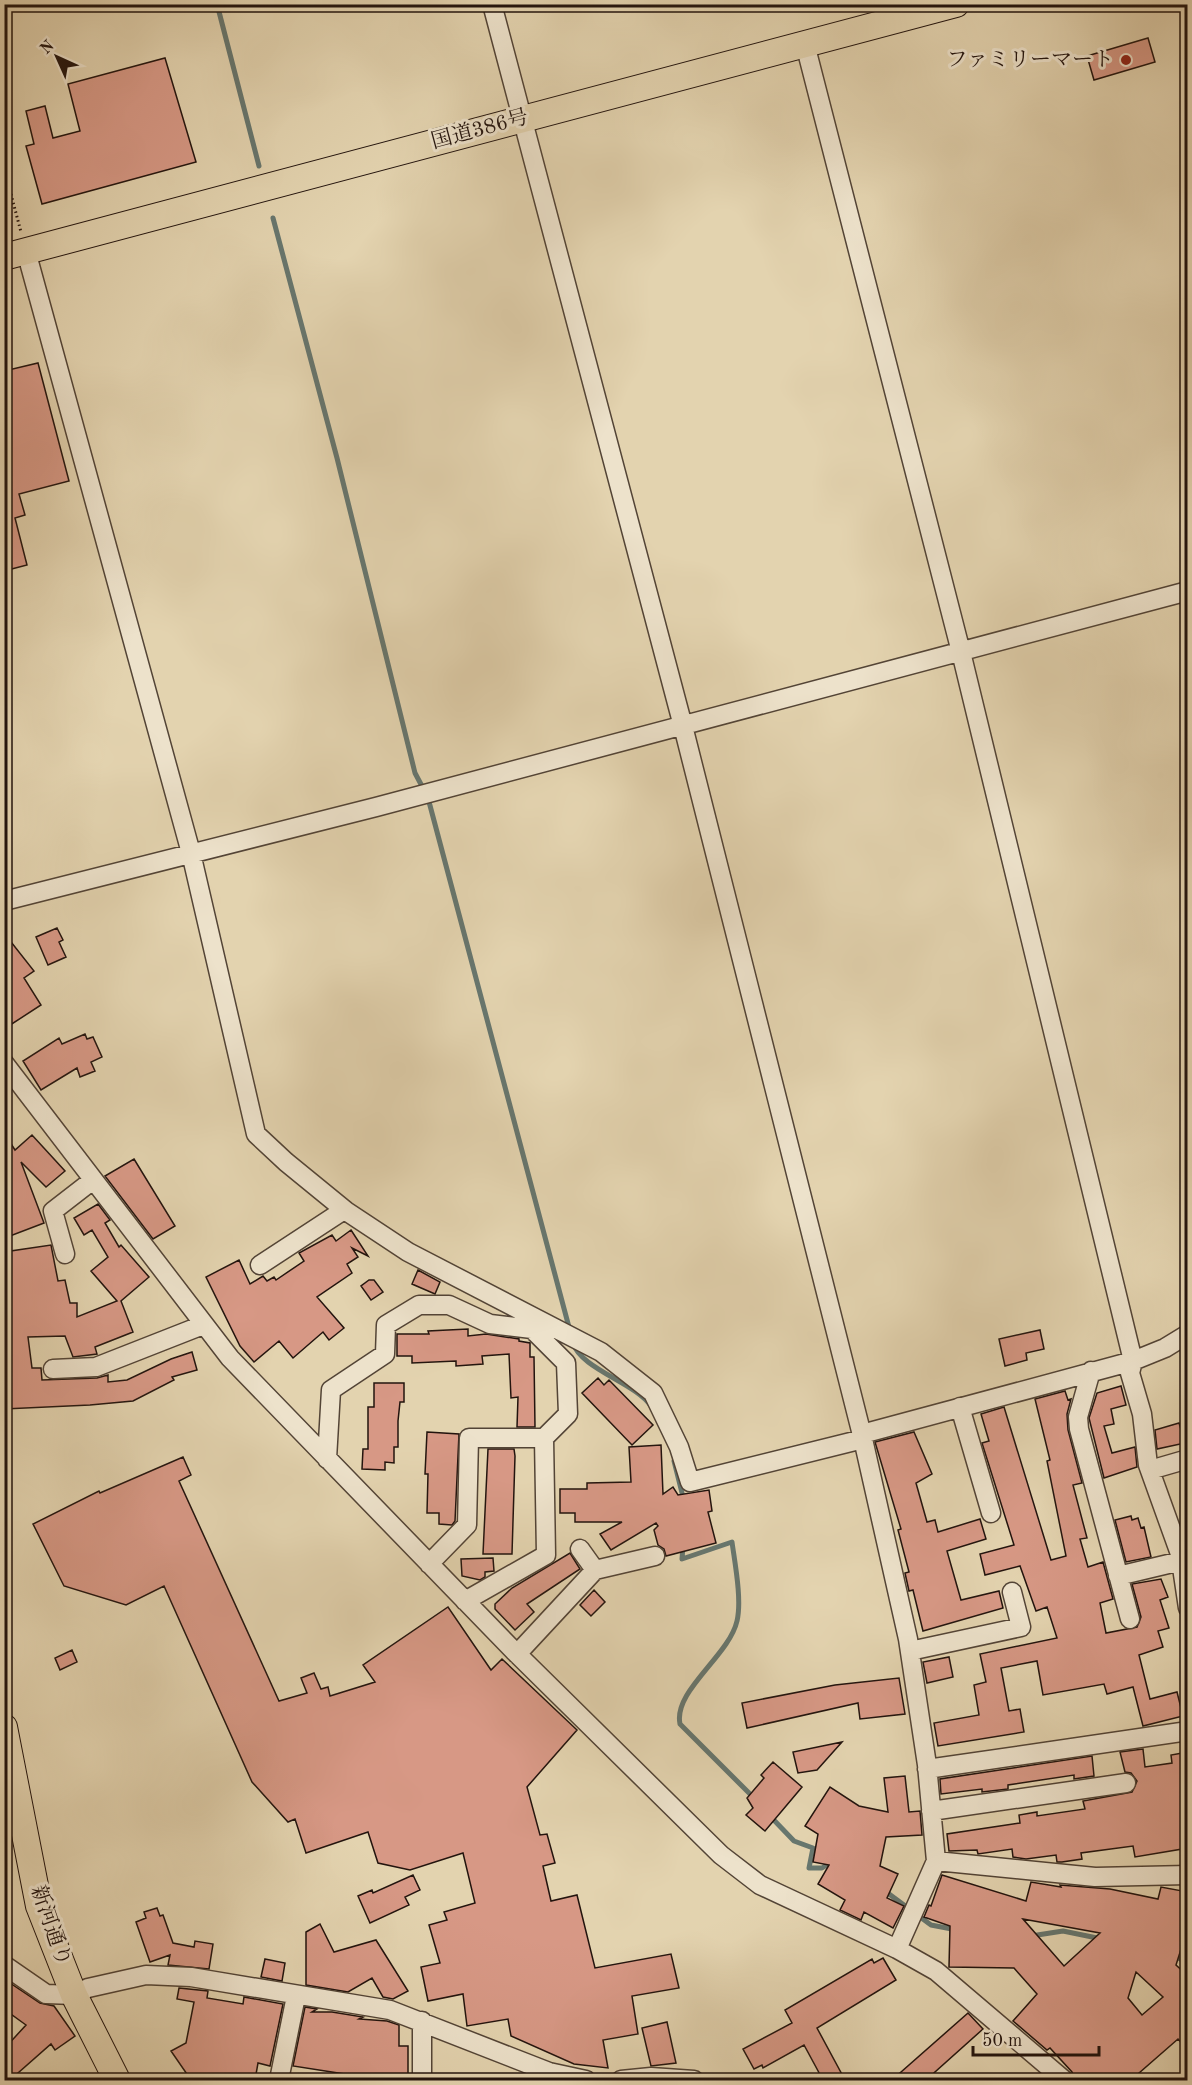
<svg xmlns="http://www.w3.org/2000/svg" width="1192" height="2085" viewBox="0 0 1192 2085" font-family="'Old Standard TT','Noto Serif JP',serif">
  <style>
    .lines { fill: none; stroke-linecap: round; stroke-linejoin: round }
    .stream { stroke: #67766e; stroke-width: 5 }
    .building { fill: #d79885; stroke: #23140e; stroke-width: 1.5; fill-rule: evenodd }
    .minor-casing { stroke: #534436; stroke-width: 21 }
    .highway-casing { stroke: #23140e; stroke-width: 28 }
    .path { stroke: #23140e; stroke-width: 3; stroke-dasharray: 1.5 3; stroke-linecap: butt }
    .minor { stroke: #ede2cb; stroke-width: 18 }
    .highway { stroke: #e3d3af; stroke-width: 26 }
    .poi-dot { fill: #8f2418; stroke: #ede2cb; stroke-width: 2 }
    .labels { text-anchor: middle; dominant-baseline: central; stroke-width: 6; stroke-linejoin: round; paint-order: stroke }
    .poi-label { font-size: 21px; fill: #23140e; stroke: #ede2cb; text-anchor: end }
    .street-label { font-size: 21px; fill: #23140e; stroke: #ede2cb }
  </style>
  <rect width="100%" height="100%" fill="#e3d3af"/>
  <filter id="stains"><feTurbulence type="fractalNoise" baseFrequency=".00333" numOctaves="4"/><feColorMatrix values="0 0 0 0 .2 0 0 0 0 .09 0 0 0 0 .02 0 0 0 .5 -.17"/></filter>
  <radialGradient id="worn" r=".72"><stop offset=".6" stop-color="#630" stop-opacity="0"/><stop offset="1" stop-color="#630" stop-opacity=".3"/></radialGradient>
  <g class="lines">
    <path class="stream" d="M217 4 259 166
      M273 218 337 458 415 773 424 790
      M428 798 570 1331
      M573 1343C581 1369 636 1383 651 1406
      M674 1461 684 1501
      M683 1546 682 1559 732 1542C735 1564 742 1600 737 1621 729 1656 673 1691 680 1724L754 1798
      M770 1816 794 1841 813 1848 809 1868H822L828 1864 834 1866
      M885 1891 931 1925 957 1930
      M1031 1936 1063 1931 1102 1939
      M1172 1956 1188 1962"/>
  </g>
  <path class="building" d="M1148 38 1155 62 1094 80 1087 56Z
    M165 58 196 162 42 204 26 146 34 144 26 111 45 106 53 138 80 131 68 84Z
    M38 363 69 481 19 494 25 515 15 518 27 565 4 571V371Z
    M57 928 63 940 59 942 66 957 48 965 36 937Z
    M4 933 34 971 24 978 41 1005 4 1029Z
    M85 1034 87 1039 93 1037 102 1057 91 1062 95 1071 80 1077 77 1068 41 1090 23 1061 59 1038 62 1044Z
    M4 1133 15 1150 32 1135 65 1171 46 1187 21 1162 44 1223 10 1236 7 1221 4 1222Z
    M134 1159 175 1226 153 1239 105 1176Z
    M98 1204 110 1220 105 1223 119 1247 121 1245 149 1277 121 1301 133 1332 95 1347 97 1354 73 1357 65 1336 28 1337 32 1368H41L42 1380 97 1378 108 1375V1382L127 1380 171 1359 192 1352 197 1370 172 1377 174 1380 133 1401 90 1405 4 1409V1252L51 1245 58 1281 65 1280 70 1303H77V1317L117 1301 91 1271 108 1257 92 1230 84 1235 74 1218Z
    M351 1230 368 1256 352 1248 358 1257 347 1264 352 1273 317 1297 344 1328 329 1340 323 1332 293 1358 279 1341 254 1362 240 1346 206 1277 239 1260 250 1284 263 1276 267 1281 274 1277 276 1280 304 1261 299 1253 332 1235 336 1241Z
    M418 1270 440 1282 435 1294 412 1284Z
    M369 1280H374L383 1292 371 1300 361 1286Z
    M468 1329V1336L486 1334 519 1339V1341L530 1343V1357H534L535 1427H517L518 1397 511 1398 509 1354 482 1356 483 1364 456 1366V1361L412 1363V1356H397V1334H429L428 1331Z
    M1040 1330 1044 1349 1026 1353 1027 1360 1005 1366 999 1339Z
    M598 1378 604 1385 609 1380 653 1425 632 1445 582 1393Z
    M374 1383H404V1402H400L398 1421V1447H394V1463L385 1462V1470L362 1469 363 1449H368V1407H374Z
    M1121 1386 1126 1405 1111 1409 1114 1424 1104 1426 1112 1453 1135 1447 1137 1467 1104 1478 1089 1418 1097 1393Z
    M1065 1391 1068 1400 1071 1399 1067 1414 1068 1430 1082 1483 1073 1485 1087 1538 1080 1539 1088 1567 1103 1562 1113 1599 1100 1603 1106 1633 1137 1627 1141 1617 1132 1584 1161 1579 1168 1597 1160 1600 1169 1628 1158 1631 1163 1647 1139 1655 1150 1699 1177 1692 1183 1716 1143 1726 1133 1687 1107 1694 1104 1684 1043 1695 1037 1661 1001 1668 1009 1711 1020 1709 1024 1732 938 1746 934 1723 979 1715 974 1685 986 1682 980 1654 1057 1638 1047 1607 1036 1611 1020 1566 985 1575 980 1554 1014 1545 982 1443 989 1441 981 1414 1004 1407 1051 1560 1066 1556 1047 1461 1050 1460 1035 1399Z
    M1179 1423 1185 1443 1157 1449 1155 1430Z
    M427 1432 459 1434 455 1521 452 1525 439 1524V1513H427L428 1474H425Z
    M914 1432 932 1474 916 1483 927 1522 935 1520 938 1532 980 1519 986 1539 947 1551 961 1600 999 1591 1003 1608 923 1631 913 1590 909 1591 905 1573 909 1572 898 1530 901 1529 875 1442Z
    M661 1445 663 1494 673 1487 678 1495 709 1490 712 1511 708 1512 716 1543 666 1556 664 1549 658 1545 654 1530 658 1526 656 1523 611 1550 600 1534 622 1522H575V1513H560V1489H587V1483L631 1482 629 1447Z
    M488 1449H514L515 1456 512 1554H483Z
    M183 1457 191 1475 179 1481 279 1701 307 1693 301 1678 314 1673 321 1689 328 1687 330 1696 375 1682 363 1665 448 1607 491 1670 502 1659 577 1730 527 1787 540 1835 547 1834 555 1863 543 1866 551 1901 577 1895 595 1968 671 1954 679 1988 632 1996 638 2034 603 2040 608 2068 574 2064 511 2036 508 2019 467 2026 463 1994 428 2001 421 1967 440 1963 429 1925 447 1920 444 1912 475 1903 463 1853 410 1870 378 1863 368 1832 306 1853 295 1819 288 1822 252 1782 164 1586 126 1605 64 1586 33 1524 99 1491 100 1493Z
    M1131 1516 1132 1520 1138 1518 1141 1528 1144 1527 1151 1557 1126 1562 1115 1520Z
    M570 1553 580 1569 527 1604 534 1612 515 1630 495 1609V1604L512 1588Z
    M493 1558 494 1571 485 1572V1577L480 1580 462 1576 461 1559Z
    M594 1590 605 1602 591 1616 580 1605Z
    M72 1650 77 1662 60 1670 55 1658Z
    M949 1657 953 1677 927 1683 923 1662Z
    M899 1678 905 1714 860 1719 858 1703 747 1728 742 1703 835 1685Z
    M842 1742 817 1770 798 1773 793 1752Z
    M1143 1749 1145 1767 1172 1763 1171 1755 1188 1752V1790L1182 1791 1188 1822V1848L1135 1857 1133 1846 1081 1853 1082 1859 1062 1862H1057L1056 1855 1026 1859 1013 1857 1012 1849 978 1854 977 1850 949 1851 947 1834 1020 1823 1019 1815 1037 1812V1816L1085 1809 1083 1801 1132 1792 1137 1781 1131 1773 1125 1772 1120 1752Z
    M1092 1756 1094 1776 1074 1779V1775L1008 1785V1789L982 1792V1789L941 1794 940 1779Z
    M773 1762 802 1787 765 1831 746 1815 753 1808 747 1798 764 1778 761 1775Z
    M905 1776 909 1812 920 1811 922 1835 886 1837 880 1866 898 1874 887 1898 904 1906 893 1928 864 1912 861 1920 840 1910 845 1900 818 1884 829 1865 813 1862 818 1834 805 1826 830 1787 859 1806 888 1812 884 1778Z
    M413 1875 420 1890 405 1897 409 1905 370 1923 358 1896 372 1890 373 1893Z
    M942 1875 1026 1901 1031 1882 1061 1887 1060 1885 1110 1889 1158 1899 1161 1887 1188 1892V1927L1176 1965 1188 1976V2050L1178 2039 1131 2080H1075L1072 2072 1050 2048 1047 2050 1013 2021 1037 1994 1014 1968 949 1967 950 1926 924 1917 929 1905 931 1906ZM1023 1919 1100 1933 1064 1966ZM1136 1972 1163 1997 1142 2015 1128 1998Z
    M157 1908 160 1916 163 1915 173 1943 194 1947 195 1941 213 1944 209 1969 168 1965 170 1955 150 1962 136 1922 146 1918 144 1912Z
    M320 1924 334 1952 376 1940 408 1991 393 1999 383 1997 372 1978 348 1992 306 1985V1932Z
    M883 1958 896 1980 817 2028 845 2080H823L804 2045 763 2068 762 2065 754 2069 743 2049 792 2023 785 2010 872 1959 874 1963Z
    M265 1959 285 1963 282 1981 261 1977Z
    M4 1979 40 2003 54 2006 75 2036 55 2050 51 2044 10 2080H4V2049L26 2025 4 2009Z
    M179 1988 208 1991 207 1998 243 2004 244 1997 283 2004 270 2066 258 2063 255 2080H191L171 2051 186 2043 194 2002 177 1999Z
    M305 2007 317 2009 312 2012H332L363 2017 359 2019 387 2021 399 2025V2046H408V2080H357V2076L293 2066Z
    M968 2013 983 2029 926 2080H892Z
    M667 2022 676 2063 651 2066 642 2028Z"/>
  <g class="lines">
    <defs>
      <path id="minor" d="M492 4 683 726 863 1439 908 1639 927 1765 936 1861 897 1949
        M805 44 961 652 1133 1361 1130 1373 1142 1414 1148 1465 1180 1554 1188 1608
        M26 251 191 853 256 1134 286 1162 346 1211 408 1252 601 1352 653 1393 679 1447 690 1482 863 1439
        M4 901 376 807 1188 591
        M4 1063 230 1358 514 1651 721 1855 760 1885 897 1949 936 1971 1064 2080
        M65 1254 53 1211 93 1180
        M260 1265 344 1210
        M53 1369 96 1367 203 1325
        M1091 1371 1078 1417 1079 1429 1130 1619
        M960 1407 991 1513
        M862 1434 1133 1361 1165 1348 1188 1334
        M327 1459 331 1390 385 1354 386 1325 419 1305H449L490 1324 532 1329 566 1363 568 1414 544 1438 546 1555 465 1601
        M1150 1470 1188 1459
        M580 1549 595 1570
        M429 1564 467 1525 469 1438H544
        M1118 1576 1181 1561
        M910 1651 1021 1627 1012 1592
        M517 1654 595 1570 655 1556
        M927 1769 1188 1731
        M931 1811 1126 1783
        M936 1861 1095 1877 1188 1875
        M4 1965 46 1994 74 1995 88 1988 146 1975 191 1977 390 2010 549 2072 586 2080
        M279 2080 296 1996
        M422 2080V2021
        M621 2080 651 2077 694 2080"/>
      <path id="highway" d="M4 257 956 4
        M4 1727 39 1906 74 1995 117 2080"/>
    </defs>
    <use href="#minor" class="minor-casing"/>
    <use href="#highway" class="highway-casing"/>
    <path class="path" d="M4 168 21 232"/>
    <use href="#minor" class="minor"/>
    <use href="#highway" class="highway"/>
  </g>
  <circle class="poi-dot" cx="1126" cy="60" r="6"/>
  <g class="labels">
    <g class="poi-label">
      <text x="1114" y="60">ファミリーマート</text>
    </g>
    <g class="street-label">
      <text transform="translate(480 130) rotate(-15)">国道386号</text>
      <text transform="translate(50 1926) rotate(71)">新河通り</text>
    </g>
  </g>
  <rect width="1192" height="2085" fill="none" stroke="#e3d3af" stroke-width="24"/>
  <rect x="6" y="6" width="1180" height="2073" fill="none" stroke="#23140e" stroke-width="3"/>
  <rect x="12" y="12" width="1168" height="2061" fill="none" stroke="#23140e" stroke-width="1.5"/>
  <g transform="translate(57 57) rotate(315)" stroke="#ede2cb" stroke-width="4.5" paint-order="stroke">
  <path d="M0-4.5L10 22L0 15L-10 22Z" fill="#23140e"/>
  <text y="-9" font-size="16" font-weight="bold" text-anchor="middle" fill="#23140e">N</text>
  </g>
  <path d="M973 2046v9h126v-9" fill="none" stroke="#23140e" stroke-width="3"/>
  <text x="982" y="2046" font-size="18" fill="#23140e" stroke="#ede2cb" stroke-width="4.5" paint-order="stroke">50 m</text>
  <rect width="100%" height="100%" filter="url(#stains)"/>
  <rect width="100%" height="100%" fill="url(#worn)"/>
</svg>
